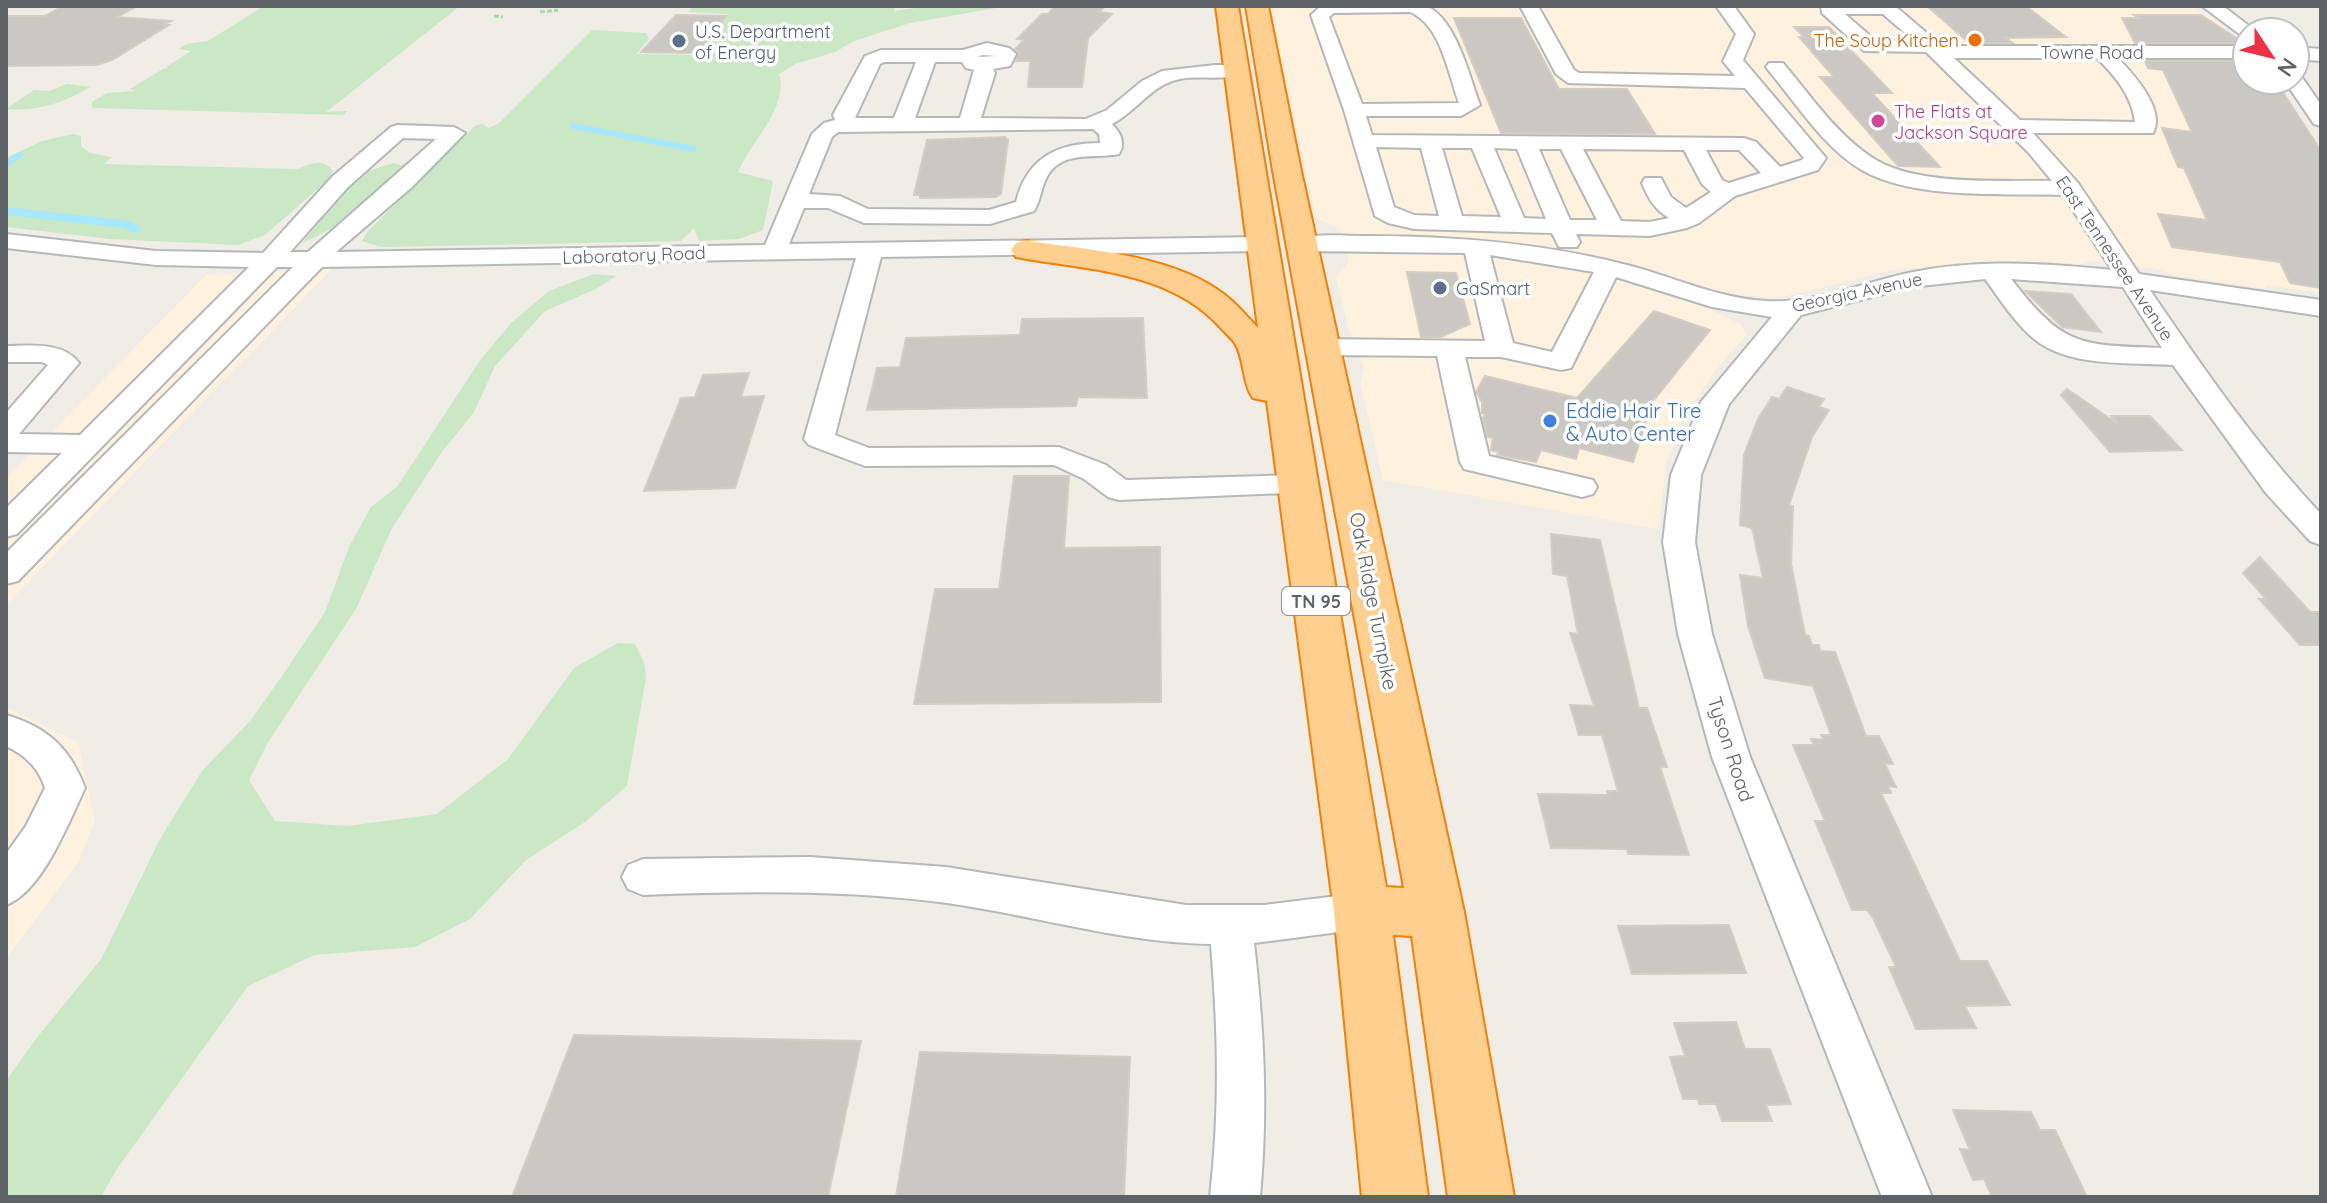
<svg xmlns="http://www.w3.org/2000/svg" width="2327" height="1203" viewBox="0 0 2327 1203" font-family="Quicksand,sans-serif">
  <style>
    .commercial { fill: #fef1dd }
    .green { fill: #c9e8c3 }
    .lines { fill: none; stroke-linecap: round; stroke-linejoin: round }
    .stream-far1 { stroke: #a8e8ff; stroke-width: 6 }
    .stream { stroke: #a8e8ff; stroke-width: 8 }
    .building { fill: #cbc7c2; stroke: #d5cdc4; stroke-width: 2 }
    .minor-casing { stroke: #b4b8bb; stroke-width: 4 }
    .highway-casing { stroke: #f77e00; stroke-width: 4 }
    .path { stroke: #a5daaa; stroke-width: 3; stroke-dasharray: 5 2; stroke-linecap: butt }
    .minor { fill: #fff; fill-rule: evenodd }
    .highway { fill: #ffcf8f; fill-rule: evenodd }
    .food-dot { fill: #e8710a; stroke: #fff; stroke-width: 3 }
    .service-dot { fill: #5c6f8a; stroke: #fff; stroke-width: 3 }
    .hotel-dot { fill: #d1479c; stroke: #fff; stroke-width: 3 }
    .shop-dot { fill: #3f7fe0; stroke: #fff; stroke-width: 3 }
    .labels { text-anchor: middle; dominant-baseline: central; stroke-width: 7; stroke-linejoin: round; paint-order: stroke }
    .far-service-label { font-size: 18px; fill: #4e5e75; stroke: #fff; text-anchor: start }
    .far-food-label { font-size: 18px; fill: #c56008; stroke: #fff; text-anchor: end }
    .far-street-label { font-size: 18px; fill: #5e6367; stroke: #fff }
    .far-hotel-label { font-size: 18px; fill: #b23c85; stroke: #fff; text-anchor: start }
    .shield { fill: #fff; stroke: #8e9295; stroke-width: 2 }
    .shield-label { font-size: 18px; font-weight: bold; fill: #5e6367 }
    .shop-label { font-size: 20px; fill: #366cbe; stroke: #fff; text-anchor: start }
    .street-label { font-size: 20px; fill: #5e6367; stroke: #fff }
  </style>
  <rect width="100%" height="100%" fill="#f0ece6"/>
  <path class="commercial" d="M1270 6H2189L2210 16 2243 42 2247 50V80L2321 163V293L2266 285 2267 289 2174 275 2153 268 2090 261 2083 264 1988 260 1888 271 1787 296 1770 298 1724 293 1713 311 1741 324 1746 335 1718 367 1686 414 1666 463 1659 529 1383 480 1360 383 1364 367 1349 331 1336 277 1349 262 1340 229 1316 218Z
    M332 269 6 605V479L206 275Z
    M6 707 78 742 95 820 78 863 6 959Z"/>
  <path class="green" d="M264 6H460L326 112 347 111 344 115 92 108V102L107 93 135 91 130 89 163 69 169 68 166 67 191 51 179 49 187 44 208 41Z
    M694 6H896L894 11 931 6H1007L910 23 854 41 835 52 795 64 779 74C789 108 750 142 738 172L773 181 763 230 739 239 699 241 694 228 681 241 381 247 362 241 368 231 475 126 482 124 489 128 498 124 592 30 646 33 649 39 636 54 695 55 728 14 688 12Z
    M67 84 90 87C64 103 36 112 6 109L34 90 49 91Z
    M73 134 81 136V146L90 153 112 157 104 164 297 169C310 165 323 156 333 172L329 179 265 235 238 245 110 239 6 227V158L42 141Z
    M393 163 405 166 404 171 331 229 301 244 344 192 365 172Z
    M594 274 616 276 596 289 545 311 495 366 474 412 441 453 391 530 357 607 267 744 249 780 275 821 348 826 437 814 508 759 574 668 618 643 635 644 644 662 646 678 627 786 585 822 526 860 470 919 415 947 314 955 248 986 117 1169 101 1197H6V1081L35 1040 102 958 160 839 202 771 251 720 284 673 325 612 349 547 371 507 397 487 481 359 511 323 549 291Z"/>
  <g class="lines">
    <path class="stream-far1" d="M573 126 694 149
      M6 164 20 155"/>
    <path class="stream" d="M6 211 124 224 136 229"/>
  </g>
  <path class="building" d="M63 6H137L117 17 171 21 163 25H169L112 60 97 65 6 66V16H45Z
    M1055 6H1105L1099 12 1112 14 1088 38 1082 87H1028L1030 61H1016L1019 53 1015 49 1024 40 1017 39 1042 14H1048Z
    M1927 6H2026L2066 37 2006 38 2013 43H1969Z
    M676 15 726 16 696 53 641 52Z
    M2134 15H2201L2244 43H2135L2122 18H2139Z
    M1454 18H1521L1559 89H1627L1655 134 1501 133Z
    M1794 27H1829L1892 93H1872L1940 167 1898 166 1820 77H1834L1799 37H1804Z
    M2145 61H2247V80H2275L2321 151V288L2290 283 2280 262 2172 247 2158 214 2207 220 2184 168 2178 167 2162 128 2192 132 2163 70 2148 68Z
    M1005 137 1008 140 1001 194 996 197 920 198V195H914L927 140Z
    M1407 272 1456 273 1470 324 1441 337H1421Z
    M2025 291 2071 294 2101 332 2062 327Z
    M1654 311 1710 330 1653 401 1633 462 1579 448 1576 459 1541 450 1536 462 1497 455 1498 452 1491 450 1493 438 1487 437 1483 418 1485 414 1482 413V402L1476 392 1485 376 1577 398Z
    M1143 318 1147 398 1078 397 1076 406 867 410 877 368 900 367 906 338 1020 335 1022 319Z
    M749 373 741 397 764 396 735 488 644 491 681 398 695 397 703 375Z
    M1787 387 1824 399 1819 407 1829 410 1812 437 1789 505 1793 506 1791 564 1805 635 1809 636 1812 645H1819L1820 651 1835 652 1866 736H1879L1893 764H1885L1896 787 1888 786 1891 793H1881L1960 961H1987L2010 1005 1965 1006 1976 1028 1916 1029 1889 967H1896L1873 918 1867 910H1852L1815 821H1825L1793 745H1814L1811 739 1824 740 1821 735H1831L1813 686 1765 678 1748 626 1740 575 1763 578 1752 528 1740 525 1744 455 1758 419 1772 397 1779 399Z
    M2067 389 2118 424 2111 416H2150L2182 450 2110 452 2061 395Z
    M1014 476H1069L1064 548 1160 547 1161 702 914 704 935 589H999Z
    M1551 534 1600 540 1639 708H1647L1667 767H1660L1689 855 1628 854 1627 849 1551 848 1538 794 1608 795 1607 791H1618L1602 735H1579L1570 705 1594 706 1570 633 1578 634 1567 576 1553 574Z
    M2260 557 2310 612H2321V645H2300L2259 599H2266L2243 573Z
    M1729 925 1746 973 1632 974 1618 926Z
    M1736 1022 1745 1049H1770L1791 1104 1766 1105 1772 1121H1722L1716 1104H1699L1698 1099H1683L1670 1057 1685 1056 1674 1023Z
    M574 1035 861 1041 828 1197H512Z
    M920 1052 1130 1057 1124 1197H896Z
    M1953 1110 2031 1112 2040 1130H2055L2087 1197H1992L1984 1179 1973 1180 1960 1149 1970 1150Z"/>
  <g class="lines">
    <defs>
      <path id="minor" d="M1321 6H1426C1456 18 1469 76 1480 105L1461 116H1366L1372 135 1744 138 1756 142 1780 167 1802 160 1804 158 1745 88 1568 83 1556 74 1520 6H1538L1574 70 1579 73 1735 76 1723 61 1736 34 1716 6H1734L1754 34 1743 60 1826 158 1818 170 1735 196 1699 223 1687 228 1650 236 1576 234 1580 242 1577 247H1559L1552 233 1414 229 1388 223 1375 216 1344 110 1311 15ZM1410 12C1441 25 1448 73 1459 103L1362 104 1329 17 1334 13ZM1376 147 1421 148 1439 216 1414 215 1394 207ZM1442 148H1472L1501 217 1462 216ZM1494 148 1517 149 1546 219 1524 218ZM1539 149H1561L1597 220H1570ZM1583 149 1684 150 1702 184 1711 192 1686 208 1671 197 1661 178H1645L1642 183C1648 198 1655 210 1669 218L1650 222 1621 221ZM1706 150H1739L1761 173 1729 183 1722 180Z
        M1821 6H1895L1942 46H2247V58H2118C2133 74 2166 109 2153 133H2033L2078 183 2139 274 2321 300V316L2150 290C2203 368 2256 445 2321 514V545L2310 541 2266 493 2173 365C2130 362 2068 368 2033 338 2014 322 2000 299 1985 279L1911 287 1801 315 1729 404 1701 475 1695 542 1712 634 1750 757 1932 1197H1882L1712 757 1678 634 1663 542 1671 475 1701 402 1772 317 1712 307 1616 277 1571 368 1561 370 1501 357H1465L1489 456 1593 480 1597 487 1593 494 1582 497 1464 469 1460 462 1437 356 1323 355 1313 353 1310 347 1313 341 1323 339 1485 341 1465 253 1303 251 1294 249 1291 244 1294 239C1317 233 1344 236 1367 236 1456 236 1544 243 1631 266 1675 278 1719 298 1765 301 1816 304 1864 282 1913 272 1978 259 2046 263 2112 270L2063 195C2005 193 1913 200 1862 170 1824 148 1797 104 1769 71L1766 67 1769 63H1783C1811 96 1838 137 1876 160 1920 186 2002 180 2052 181L2029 153 1926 52 1864 51 1822 13ZM1845 14H1883L1914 41H1876ZM1954 58H2097C2115 76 2132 96 2135 122L2020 120ZM1490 255 1594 272 1552 352 1513 343ZM2011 279 2123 287 2162 348C2078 345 2064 347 2011 279Z
        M2202 6H2223L2257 32H2247V37L2242 36Z
        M987 43 1009 48 1016 54 1010 66 993 69 995 73 981 118 1086 119 1107 110 1142 81 1162 71 1215 65H1237L1247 71C1236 82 1197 75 1180 79 1152 84 1137 111 1112 124 1120 132 1126 143 1119 154 1095 159 1063 150 1048 175 1041 186 1041 200 1034 211L990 224 864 223 828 208H804L789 244 1263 237 1272 239 1275 244 1272 249 1263 251 881 257 835 435 869 448 1059 447 1106 465 1126 480 1299 475 1310 478 1314 485 1310 492 1119 500 1108 497 1084 479 1054 465 865 466 809 445 804 439 856 258 322 267 18 581 6 584V553L293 267H277L17 534 6 537V508L62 453 6 452V413L48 365 42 362H6V346C29 346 63 341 79 363L19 434 80 435 249 267 156 265 6 248V234L156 251 263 253 332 177 391 127 398 125 454 127 465 133 412 187 336 252 765 245 812 134 824 123 835 120 833 115 865 56 881 50H963ZM982 55 996 56 978 57ZM884 62H916L894 118H855L880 64ZM935 62H962L966 68 974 70 960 118H915ZM1093 129 1099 134 1100 143C1057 143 1027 158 1016 202L989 210 868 209 840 196 809 194 832 137 838 132ZM403 138 436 139 308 252H290L348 187Z
        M2295 47 2321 49V61L2295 59Z
        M2295 74 2301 76 2321 105V126L2314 124 2284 80H2295Z
        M6 715C47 727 70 748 85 788 69 822 42 892 6 905V854L26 826 45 788C38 767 26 756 6 746Z
        M810 857 946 867 1186 905H1264L1362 893 1377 898 1383 911 1377 924 1362 929 1254 943C1264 1030 1268 1109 1260 1197H1210C1220 1109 1218 1032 1211 944 1122 943 1034 915 947 903 846 890 745 891 643 895L628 889 622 877 628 865 643 859Z"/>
      <path id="highway" d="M1216 6H1238L1386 887 1404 888 1273 171 1246 6H1268L1301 171 1464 912 1514 1197H1448L1412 936 1393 935 1428 1197H1362L1334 911 1267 401 1253 398C1242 382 1245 362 1236 345 1233 339 1225 333 1220 327 1171 273 1094 270 1027 259L1016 257 1011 250 1016 243 1027 241C1091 250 1183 256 1232 301 1241 309 1249 319 1258 328Z"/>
    </defs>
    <use href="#minor" class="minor-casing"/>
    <use href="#highway" class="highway-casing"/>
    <path class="path" d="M540 12 558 10
      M494 16 503 17"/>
    <use href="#minor" class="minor"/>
    <use href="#highway" class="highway"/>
  </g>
  <circle class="food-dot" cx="1975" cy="40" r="8"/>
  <g class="service-dot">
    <circle cx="679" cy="41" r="8"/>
    <circle cx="1440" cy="288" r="8"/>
  </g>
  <circle class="hotel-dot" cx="1878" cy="121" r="8"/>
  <circle class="shop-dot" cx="1550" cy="421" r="8"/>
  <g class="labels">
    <g class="far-service-label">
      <text x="695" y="31">U.S. Department<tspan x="695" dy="21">of Energy</tspan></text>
      <text x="1456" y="288">GaSmart</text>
    </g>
    <g class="far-food-label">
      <text x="1959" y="40">The Soup Kitchen</text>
    </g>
    <g class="far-street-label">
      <text x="2092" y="52">Towne Road</text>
      <text transform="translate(634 255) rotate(-2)">Laboratory Road</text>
      <text transform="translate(2115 258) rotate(56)">East Tennessee Avenue</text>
      <text transform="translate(1857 292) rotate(-12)">Georgia Avenue</text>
    </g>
    <g class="far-hotel-label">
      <text x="1894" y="111">The Flats at<tspan x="1894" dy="21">Jackson Square</tspan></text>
    </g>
    <rect class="shield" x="1282" y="587" width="68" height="28" rx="6"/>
    <g class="shield-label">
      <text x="1316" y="601">TN 95</text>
    </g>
    <g class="shop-label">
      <text x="1566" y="410">Eddie Hair Tire<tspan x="1566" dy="23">&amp; Auto Center</tspan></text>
    </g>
    <g class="street-label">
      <text transform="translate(1374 601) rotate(79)">Oak Ridge Turnpike</text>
      <text transform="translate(1731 749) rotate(72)">Tyson Road</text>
    </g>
  </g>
  <rect width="2327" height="1203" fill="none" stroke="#5e6367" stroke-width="16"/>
  <g transform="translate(2271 56) rotate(125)"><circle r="38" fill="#ffffff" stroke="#bfc1c2" stroke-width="2"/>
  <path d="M0-6L14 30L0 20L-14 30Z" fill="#ed3042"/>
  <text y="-12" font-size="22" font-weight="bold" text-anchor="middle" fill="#5e6367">N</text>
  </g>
</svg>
